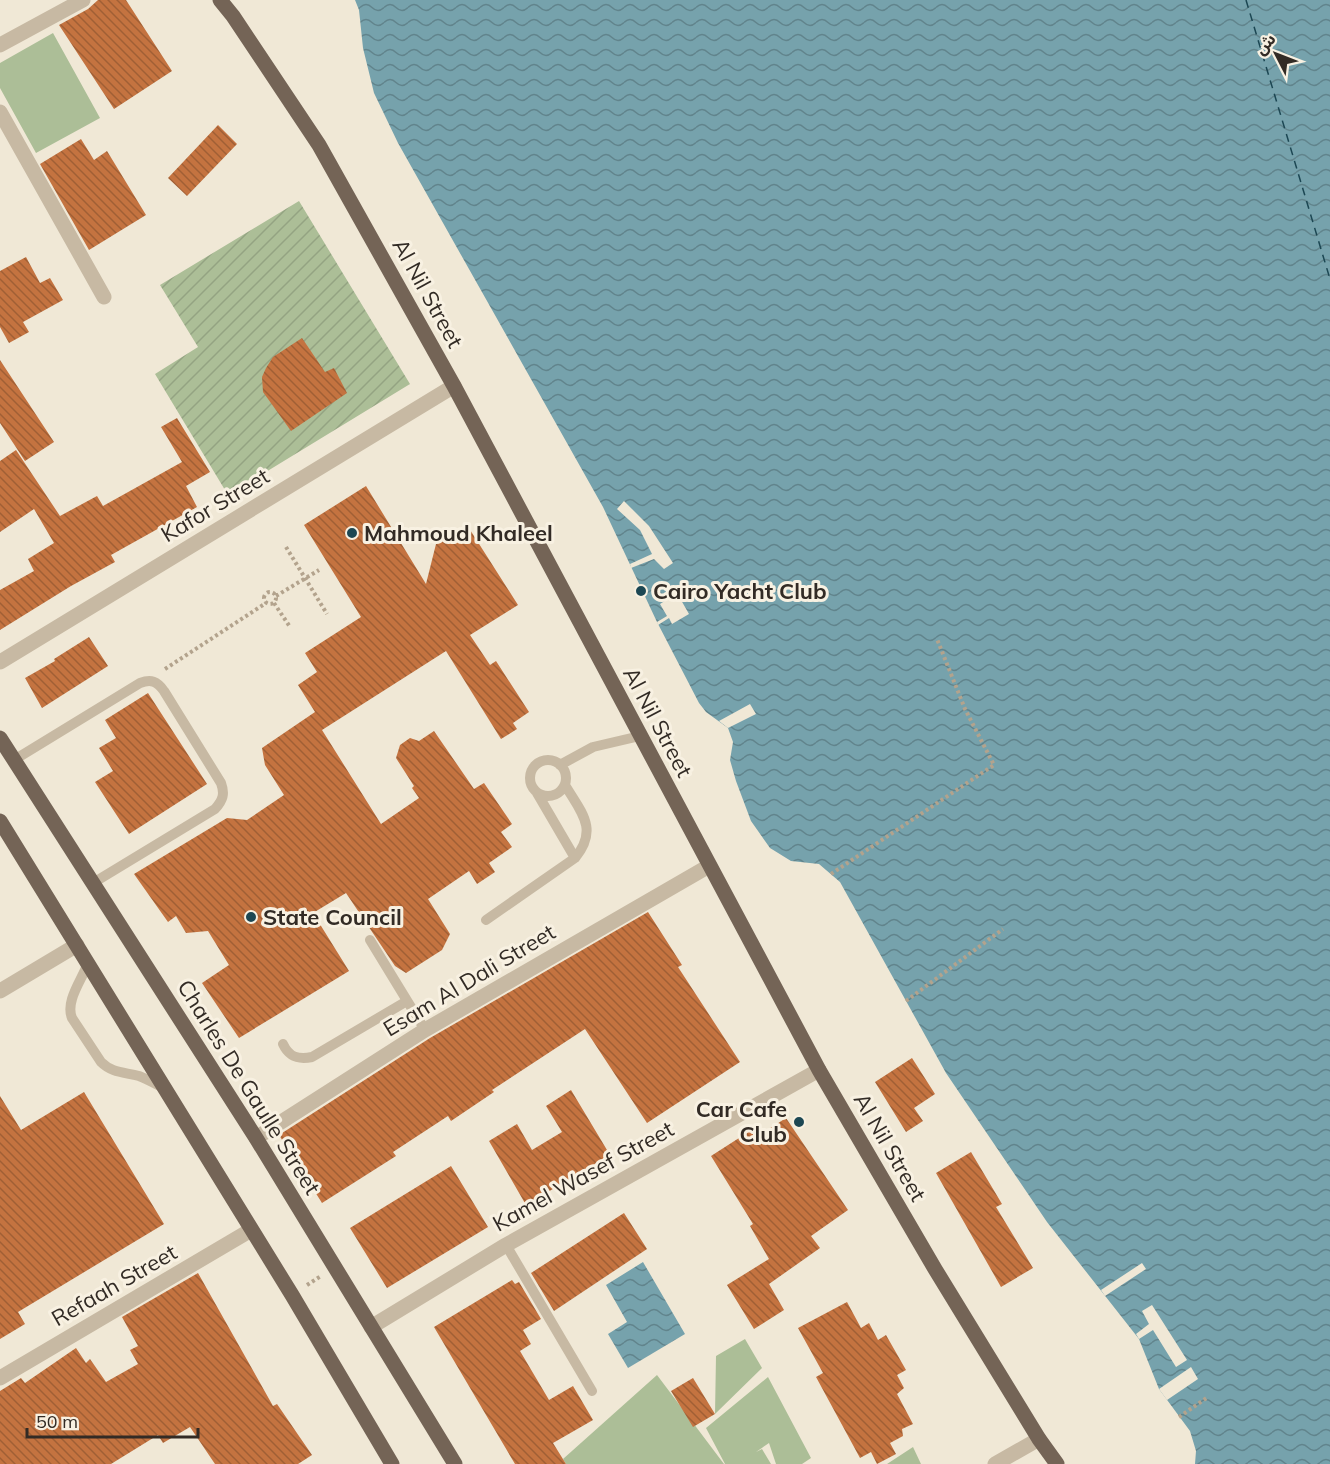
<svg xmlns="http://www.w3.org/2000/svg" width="1330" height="1464" viewBox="0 0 1330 1464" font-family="Mulish,'Noto Sans Arabic',sans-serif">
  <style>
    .grass { fill: #acbe97 }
    .garden { fill: url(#garden-furrows) }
    .water { fill: url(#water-waves) }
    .pier { fill: #f0e8d6 }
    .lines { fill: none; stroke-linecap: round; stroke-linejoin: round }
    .ferry { stroke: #1c4753; stroke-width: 1.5; stroke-dasharray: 8 6; stroke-linecap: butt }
    .building { fill: url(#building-back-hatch) }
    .path { stroke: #b3a38d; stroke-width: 4; stroke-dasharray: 3 3; stroke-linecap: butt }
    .lane { stroke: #c7b9a3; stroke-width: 10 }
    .street { stroke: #c7b9a3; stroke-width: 15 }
    .primary { stroke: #746456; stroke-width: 15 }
    .poi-dot { fill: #1c4753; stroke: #f8f1e2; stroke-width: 2 }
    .labels { text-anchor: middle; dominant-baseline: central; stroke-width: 6; stroke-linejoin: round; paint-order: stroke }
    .street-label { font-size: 22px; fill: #322b25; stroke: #f8f1e2 }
    .poi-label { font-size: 22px; font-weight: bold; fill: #322b25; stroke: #f8f1e2; text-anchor: start }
  </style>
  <defs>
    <pattern id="garden-furrows" width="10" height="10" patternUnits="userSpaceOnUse" patternTransform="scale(1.5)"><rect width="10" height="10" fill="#acbe97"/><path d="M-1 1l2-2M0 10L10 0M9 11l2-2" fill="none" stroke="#94a382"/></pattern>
    <pattern id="water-waves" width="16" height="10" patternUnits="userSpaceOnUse" patternTransform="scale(1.5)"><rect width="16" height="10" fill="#76a2ac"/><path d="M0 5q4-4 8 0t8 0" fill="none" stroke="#61848c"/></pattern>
    <pattern id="building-back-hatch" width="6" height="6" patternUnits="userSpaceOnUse" patternTransform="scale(1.5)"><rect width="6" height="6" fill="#c47340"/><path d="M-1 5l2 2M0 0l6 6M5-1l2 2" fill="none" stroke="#a05f35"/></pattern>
  </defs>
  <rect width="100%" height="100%" fill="#f0e8d6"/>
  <path class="grass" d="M53 33 100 118 36 153 0 88V63Z
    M745 1339 762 1368 715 1414 716 1356Z
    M657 1375 724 1464H566L563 1459Z
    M768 1377 811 1458 802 1464H776L769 1443 756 1452 762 1449 771 1464H725L706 1428Z
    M913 1447 921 1464H887Z"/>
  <path class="garden" d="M299 201 410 384 228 495 155 374 198 347 160 285Z"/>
  <path class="water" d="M355 0H1330V1464H1195L1196 1451 1190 1431 1159 1389 1139 1339 1047 1222 946 1073 840 882 819 864 791 861 770 848 751 821 736 781 730 760 733 742 728 728 706 712 699 703 657 622 603 507 398 143 374 93 363 48 359 10Z
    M643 1262 685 1334 628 1368 608 1334 627 1322 606 1285Z"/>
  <path class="pier" d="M624 501 649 526 673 563 664 569 654 559 631 568 630 564 652 554 640 530 617 509Z
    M677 593 689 614 672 624 669 618 658 625 657 622 667 616 660 604Z
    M750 704 756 714 728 728 719 721Z
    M1142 1263 1146 1269 1105 1296 1101 1290Z
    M1152 1305 1187 1360 1176 1367 1153 1330 1139 1339 1136 1334 1149 1324 1142 1311Z
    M1191 1367 1198 1379 1167 1400 1159 1389Z"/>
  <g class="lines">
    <path class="ferry" d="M1246 0 1330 279"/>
  </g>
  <path class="building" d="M98 0H126L172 71 114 109 59 25 88 9Z
    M218 125 237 144 187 196 168 178Z
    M81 139 94 160 107 151 146 215 89 250 40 164Z
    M26 257 40 283 50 278 63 300 23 322 29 332 9 343 0 327V271Z
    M302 338 325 372 334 368 347 393 291 431 263 392 262 377 266 368 273 357Z
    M0 360 54 442 25 461 0 423Z
    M177 418 210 472 186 486 197 507 111 555 115 562 71 586 0 630V590L34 571 28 559 54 543 34 509 0 532V461L16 450 60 516 97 496 103 506 182 462 161 427Z
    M366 486 426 584 436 544 467 525 518 605 470 635 490 665 496 661 529 712 513 723 517 729 501 739 446 651 322 730 381 824 419 798 412 788 414 786 396 758 400 745 410 738 419 741 434 731 474 789 484 783 512 824 501 832 512 847 489 863 495 872 477 884 469 871 428 899 450 934 442 950 406 973 395 966 346 893 313 913 349 971 239 1038 202 983 229 965 208 931 186 933 176 916 168 922 134 874 227 818 247 820 284 795 265 765 262 748 315 712 298 685 317 672 305 653 361 617 304 525Z
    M89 637 108 666 42 708 25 678 55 661 54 659Z
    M148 693 207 784 129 834 95 782 113 771 99 748 116 738 105 720Z
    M648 912 682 965 678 967 740 1062 647 1123 585 1029 492 1090 494 1092 451 1121 448 1116 393 1152 396 1156 322 1203 279 1135 430 1038Z
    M912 1058 935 1094 914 1108 923 1121 906 1132 875 1082Z
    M571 1090 610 1155 526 1205 489 1141 517 1124 532 1150 562 1132 546 1106Z
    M84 1092 164 1224 18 1312 25 1324 0 1339V1096L21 1130Z
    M786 1118 848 1210 811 1236 820 1248 769 1284 784 1310 754 1329 727 1285 769 1259 750 1226 753 1224 711 1156 753 1129 758 1136Z
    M971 1152 1002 1204 996 1207 1033 1268 1001 1287 936 1173Z
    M451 1166 488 1227 387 1288 350 1228Z
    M624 1213 647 1249 554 1311 531 1273Z
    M198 1273 273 1406 277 1404 312 1455 298 1464H215L190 1427 163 1443 158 1435 111 1464H0V1391L21 1378 25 1383 76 1348 86 1363 90 1359 106 1382 138 1364 130 1350 138 1346 122 1317Z
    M512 1280 515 1284 519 1282 541 1319 523 1330 531 1344 520 1351 549 1400 573 1386 593 1420 553 1443 566 1464H515L434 1327Z
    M847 1302 861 1328 869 1323 878 1340 886 1335 906 1370 897 1375 904 1388 897 1394 913 1424 902 1429 903 1436 890 1443 896 1454 877 1464 871 1452 860 1458 816 1377 823 1373 798 1328Z
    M693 1378 715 1414 693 1427 671 1391Z"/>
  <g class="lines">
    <path class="path" d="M286 547 327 614
      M264 598a6 6 0 1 1 12 0a6 6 0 1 1-12 0Z
      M276 596 319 570
      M274 603 290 627
      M165 669 266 603
      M831 874 994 765 965 709 937 639
      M906 1001 1003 929
      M307 1285 321 1276
      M1179 1417 1208 1397"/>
    <path class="lane" d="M14 760 140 683C151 679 157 681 164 691L221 783C225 794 223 800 215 809L93 883
      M530 778a18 18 0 1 1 36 0a18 18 0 1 1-36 0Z
      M560 765 593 747 640 736
      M537 793 575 858
      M486 920 575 858C599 829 581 812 565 785
      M370 940 425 1030
      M88 963C82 980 65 1001 72 1018L101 1062C112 1073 124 1072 139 1076 147 1079 154 1083 162 1087
      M283 1044C289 1057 298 1060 312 1057L407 1001
      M506 1245 592 1391"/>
    <path class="street" d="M0 45 83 0
      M0 112 104 297
      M0 662 454 386
      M0 991 77 945
      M256 1138 425 1030 709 866
      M371 1327 506 1245 819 1070
      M0 1378 251 1230
      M995 1464 1039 1439"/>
    <path class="primary" d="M220 0 233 16 319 145 454 386 819 1070 935 1269 1039 1439 1057 1464
      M0 738 256 1138 455 1464
      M0 821 292 1295 392 1464"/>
  </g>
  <g class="poi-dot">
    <circle cx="352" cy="533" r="6"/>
    <circle cx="641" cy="591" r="6"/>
    <circle cx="251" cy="917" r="6"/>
    <circle cx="799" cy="1122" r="6"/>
  </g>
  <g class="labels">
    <g class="street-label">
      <text transform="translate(428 293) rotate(61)">Al Nil Street</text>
      <text transform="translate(215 505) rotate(-31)">Kafor Street</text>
      <text transform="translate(658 722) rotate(62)">Al Nil Street</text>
      <text transform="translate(469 980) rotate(-31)">Esam Al Dali Street</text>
      <text transform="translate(249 1087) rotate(58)">Charles De Gaulle Street</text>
      <text transform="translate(890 1147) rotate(60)">Al Nil Street</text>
      <text transform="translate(583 1176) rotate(-29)">Kamel Wasef Street</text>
      <text transform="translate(114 1285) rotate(-30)">Refaah Street</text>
    </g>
    <g class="poi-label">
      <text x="364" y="533">Mahmoud Khaleel</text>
      <text x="653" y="591">Cairo Yacht Club</text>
      <text x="263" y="917">State Council</text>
      <text x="787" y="1109" text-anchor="end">Car Cafe<tspan x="787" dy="25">Club</tspan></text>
    </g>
  </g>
  <g transform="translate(1276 54) rotate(312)" stroke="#f8f1e2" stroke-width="4.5" paint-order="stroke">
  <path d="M0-4.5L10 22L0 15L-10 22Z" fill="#322b25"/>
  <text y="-9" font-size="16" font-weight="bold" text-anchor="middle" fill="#322b25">ش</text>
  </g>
  <path d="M27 1428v9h171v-9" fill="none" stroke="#322b25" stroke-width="3"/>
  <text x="36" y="1428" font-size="18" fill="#322b25" stroke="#f8f1e2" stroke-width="4.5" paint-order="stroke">50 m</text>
</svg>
